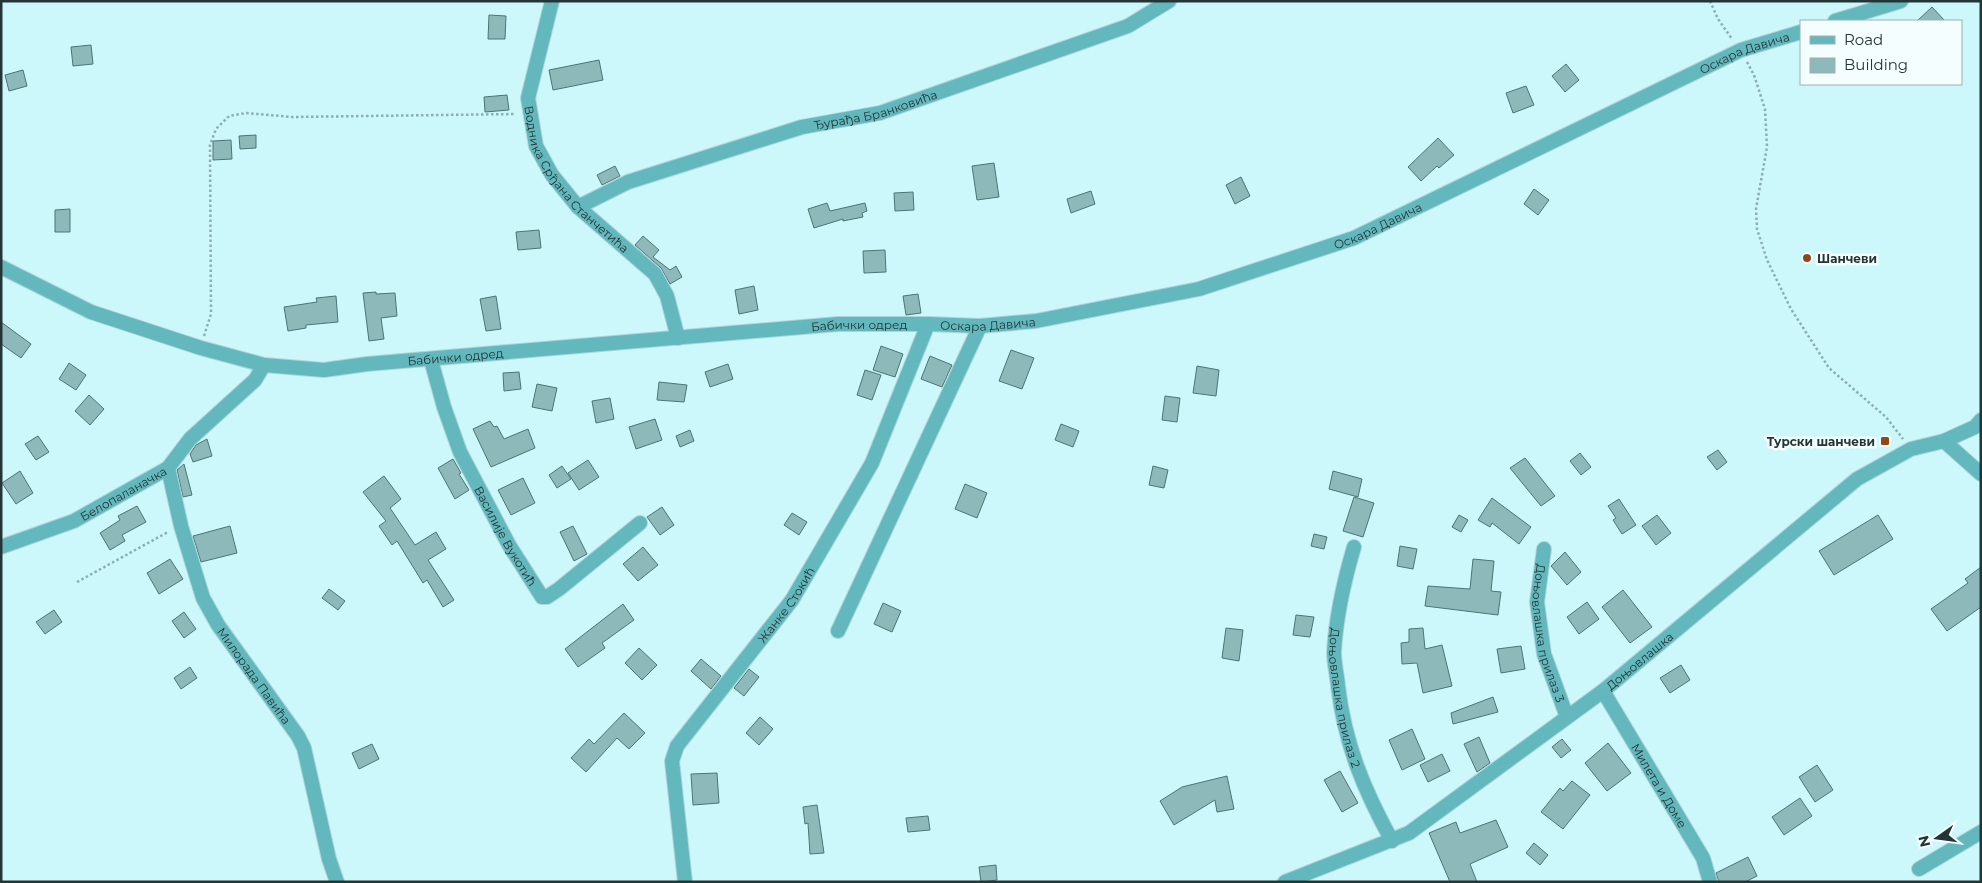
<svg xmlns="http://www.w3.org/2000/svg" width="1982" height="883" viewBox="0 0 1982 883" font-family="Montserrat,sans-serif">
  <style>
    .building { fill: #8eb9bb; stroke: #4c7476 }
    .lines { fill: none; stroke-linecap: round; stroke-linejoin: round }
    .minor-casing { stroke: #aed5d8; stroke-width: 16 }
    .path { stroke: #8caeb1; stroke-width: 2.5; stroke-dasharray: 2.5 2.5; stroke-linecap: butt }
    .minor { stroke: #63b8bd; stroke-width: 14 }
    .poi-dot { fill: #8c491c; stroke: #f5fefe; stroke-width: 2 }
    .labels { text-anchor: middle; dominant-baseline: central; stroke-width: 5; stroke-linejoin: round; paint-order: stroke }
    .street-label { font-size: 12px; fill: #233536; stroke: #f5fefe }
    .poi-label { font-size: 12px; font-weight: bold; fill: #233536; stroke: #f5fefe; text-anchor: start }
  </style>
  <rect width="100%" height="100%" fill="#ccf8fb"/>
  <path class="building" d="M1932 7 1945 21H1917Z
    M489 15 506 16 505 39H488Z
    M91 45 93 64 73 66 71 47Z
    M599 60 603 80 553 90 549 70Z
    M1566 64 1579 80 1565 92 1552 76Z
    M23 70 27 86 9 91 5 75Z
    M1526 86 1534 105 1513 113 1506 93Z
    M507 95 509 110 485 112 484 97Z
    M256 135V148L240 149 239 136Z
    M1438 138 1454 155 1439 168 1437 166 1421 181 1408 167Z
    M231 140 232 159 213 160V141Z
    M994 163 999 197 977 200 972 166Z
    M615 166 620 176 602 185 597 175Z
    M1241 177 1250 196 1235 204 1226 185Z
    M1534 189 1549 200 1538 215 1524 204Z
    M1091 191 1095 204 1071 213 1067 199Z
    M913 192 914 210 895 211 894 193Z
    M827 203 830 211 865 203 867 211 862 213 863 217 843 221V219L814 228 808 209Z
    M70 209V232H55V210Z
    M539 230 541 248 518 250 516 232Z
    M643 236 659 250 653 257 670 270 676 266 682 277 670 284 661 268 635 245Z
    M885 250 886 272 864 273 863 251Z
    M754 286 758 310 739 314 735 290Z
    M376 292V294L395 293 397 316 381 318 384 339 369 341 363 293Z
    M918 294 921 313 906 315 903 296Z
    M336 296 338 322 306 325V328L288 331 284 307 317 302 316 298Z
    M496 296 501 329 486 331 480 299Z
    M1 322 31 344 21 358 1 344Z
    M881 346 903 354 895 377 873 370Z
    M1011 350 1034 358 1022 389 999 381Z
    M930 356 952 365 942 387 921 379Z
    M69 363 86 375 76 390 59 379Z
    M728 364 733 379 710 387 705 372Z
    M1197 366 1219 370 1216 396 1193 393Z
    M865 370 881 375 872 400 857 395Z
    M519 372 521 389 504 391 503 373Z
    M659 382 687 385 684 402 657 400Z
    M537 384 557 388 552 411 532 407Z
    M89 395 104 409 90 425 75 411Z
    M1165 396 1180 398 1177 422 1162 420Z
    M610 398 614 419 596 423 592 401Z
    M655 419 662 440 636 449 629 427Z
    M490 421 494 427 497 426 504 439 528 429 535 448 491 467 473 429Z
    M1061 424 1079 431 1073 447 1055 440Z
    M690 430 694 441 680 447 676 436Z
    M38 436 49 452 36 460 25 444Z
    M207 439 212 456 193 462 190 454 196 445Z
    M1718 450 1727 462 1717 470 1707 457Z
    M1580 453 1591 467 1581 475 1570 461Z
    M1525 458 1555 496 1541 506 1510 468Z
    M453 459 461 473 459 474 469 490 455 499 438 468Z
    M588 460 599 477 579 490 568 473Z
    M184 464 192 495 183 497 177 470Z
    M562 466 571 479 557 488 549 475Z
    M1153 466 1168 470 1164 488 1149 485Z
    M20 471 33 493 16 504 2 483Z
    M1333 471 1362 479 1358 497 1329 489Z
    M384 476 401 499 390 508 415 545 436 532 446 549 428 560 454 600 443 607 427 580 423 583 397 541 392 545 379 526 386 521 363 492Z
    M523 478 535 503 511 515 498 490Z
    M965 484 987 493 977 518 955 509Z
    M1354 497 1374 503 1363 537 1343 531Z
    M1492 498 1531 527 1519 544 1492 523 1490 527 1478 520Z
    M1619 499 1636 525 1622 534 1613 520 1616 518 1608 506Z
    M137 506 146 522 122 535 125 541 110 550 100 533 120 520 118 516Z
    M662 507 674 525 660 535 647 517Z
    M792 513 807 522 799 535 784 525Z
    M1459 515 1468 520 1461 532 1452 527Z
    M1657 515 1671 533 1656 545 1642 526Z
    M1878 515 1893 539 1834 575 1819 551Z
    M230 526 237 553 201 562 193 536Z
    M573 526 587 554 574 561 560 532Z
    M1314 534 1327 537 1324 549 1311 546Z
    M1400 546 1417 549 1413 569 1397 566Z
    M643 547 658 565 638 581 623 564Z
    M1565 552 1581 572 1567 585 1551 566Z
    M170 559 183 579 159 594 147 573Z
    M1473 559 1494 561 1491 591 1501 592 1498 615 1425 606 1428 586 1470 589Z
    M1981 567V607L1947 631 1931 609 1968 583 1965 579Z
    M329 589 345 601 338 610 322 598Z
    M1623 590 1652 627 1630 643 1602 607Z
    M1587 602 1599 619 1579 634 1567 617Z
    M883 603 901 611 892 632 874 624Z
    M623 604 634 620 602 643 605 648 578 667 565 649Z
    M54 610 62 622 45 634 36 622Z
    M184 612 196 629 184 638 172 621Z
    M1296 615 1314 617 1310 637 1293 635Z
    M1226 628 1243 630 1239 661 1222 658Z
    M1423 628 1425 649 1442 645 1452 686 1423 693 1417 663 1402 664 1401 643 1409 642V629Z
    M1521 646 1525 669 1501 673 1497 649Z
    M639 648 657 665 642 680 625 663Z
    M701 659 721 676 711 689 691 671Z
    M1681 665 1690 680 1670 693 1660 678Z
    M190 667 197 678 181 689 174 678Z
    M749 669 759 677 744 696 734 688Z
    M1493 697 1498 712 1453 724 1451 713Z
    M624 713 645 733 629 749 617 738 586 772 571 758 589 739 594 744Z
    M760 717 773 729 759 745 746 733Z
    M1412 729 1425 759 1402 770 1389 740Z
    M1479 737 1490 763 1477 772 1464 744Z
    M1562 739 1571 750 1561 758 1552 747Z
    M1608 743 1631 773 1607 791 1585 763Z
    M372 744 379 759 359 769 352 753Z
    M1442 754 1450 771 1428 782 1420 765Z
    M1817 765 1833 790 1815 802 1799 777Z
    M1340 771 1358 803 1342 812 1324 780Z
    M717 773 719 803 693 805 691 774Z
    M1227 776 1234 809 1217 812 1215 800 1174 825 1160 801 1182 787Z
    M1572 781 1590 795 1563 829 1541 812 1560 788 1563 791Z
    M1800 798 1812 816 1784 835 1772 817Z
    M817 805 824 853 810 854 808 823 805 824 803 807Z
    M928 816 930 830 908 832 906 818Z
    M1496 820 1508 847 1470 864 1477 882H1450L1429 833 1456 822 1460 833Z
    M1534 843 1548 855 1540 865 1526 853Z
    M1748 857 1757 876 1745 882H1719L1716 873Z
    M996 865 997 880 981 882 979 867Z"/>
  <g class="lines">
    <defs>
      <g id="minor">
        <path id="s1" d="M552 1 528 98 536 146 552 175 578 207 655 274 667 296 678 338"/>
        <path d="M1835 21 1901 1"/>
        <path id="s2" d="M578 207 628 182 802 127 880 113 1128 26 1169 1"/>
        <path id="s3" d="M1 267 91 312 201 348 264 365 324 370 367 364 838 324H928L980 326 1036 321 1199 289 1354 238 1741 50 1801 32"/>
        <path id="s4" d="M431 360 444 407 460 452 509 545 542 597H547L559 589 640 523"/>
        <path d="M1944 441 1981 474"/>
        <path id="s5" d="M168 468 181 526 203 598 218 625 298 736 304 748 329 859 337 882"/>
        <path id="s6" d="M1 547 74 521 168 468 190 439 255 380 264 365"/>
        <path id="s7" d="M1354 547C1344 581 1336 616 1334 652 1334 663 1337 675 1338 686 1345 745 1364 790 1392 841"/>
        <path id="s8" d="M1544 549 1537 602 1544 654 1567 717"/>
        <path d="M838 631 980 326"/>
        <path id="s9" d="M1603 691 1703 858 1710 882"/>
        <path d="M1919 869 1981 832"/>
        <path id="s10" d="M685 882 672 761 677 746 792 600 872 463 928 324"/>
        <path id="s11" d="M1285 882 1409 833 1603 691 1857 479 1911 449 1944 441 1975 427 1981 420"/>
      </g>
    </defs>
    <use href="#minor" class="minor-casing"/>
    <path class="path" d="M1710 1 1718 19 1732 39
      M1747 62 1754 75 1765 109 1767 147 1756 209 1757 229 1767 260 1791 309 1829 368 1886 417 1903 439
      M204 336 211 314 210 145 216 129 229 116 246 113 292 117 516 114
      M77 582 168 532"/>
    <use href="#minor" class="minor"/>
  </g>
  <g class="poi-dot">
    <circle cx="1807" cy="258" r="5"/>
    <rect x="1880" y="436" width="10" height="10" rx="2.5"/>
  </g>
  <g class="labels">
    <g class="street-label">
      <text stroke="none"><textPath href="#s3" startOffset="1818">Оскара Давича</textPath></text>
      <text stroke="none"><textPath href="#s2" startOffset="314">Ђурађа Бранковића</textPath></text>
      <text stroke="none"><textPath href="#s1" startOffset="198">Водника Срђана Станчетића</textPath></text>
      <text stroke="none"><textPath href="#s3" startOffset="1412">Оскара Давича</textPath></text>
      <text stroke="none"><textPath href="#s3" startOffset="1008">Оскара Давича</textPath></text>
      <text stroke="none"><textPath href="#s3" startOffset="879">Бабички одред</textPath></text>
      <text stroke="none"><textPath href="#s3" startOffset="474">Бабички одред</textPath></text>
      <text stroke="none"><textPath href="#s6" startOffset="134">Белопаланачка</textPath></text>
      <text stroke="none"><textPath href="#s4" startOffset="192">Василије Вукотић</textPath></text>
      <text stroke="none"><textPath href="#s10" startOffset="316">Жанке Стокић</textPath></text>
      <text stroke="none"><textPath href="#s8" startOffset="86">Доњовлашка прилаз 3</textPath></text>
      <text stroke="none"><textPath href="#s11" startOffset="421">Доњовлашка</textPath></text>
      <text stroke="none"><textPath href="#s5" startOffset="228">Милорада Павића</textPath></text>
      <text stroke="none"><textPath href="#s7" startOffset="154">Доњовлашка прилаз 2</textPath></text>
      <text stroke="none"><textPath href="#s9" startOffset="110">Милета и Доме</textPath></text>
    </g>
    <g class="poi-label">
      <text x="1817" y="258">Шанчеви</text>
      <text x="1875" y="441" text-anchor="end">Турски шанчеви</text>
    </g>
  </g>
  <rect width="1982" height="883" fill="none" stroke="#233536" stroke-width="5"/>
  <rect x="1800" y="20" width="162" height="65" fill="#f5fefe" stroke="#a1aeae"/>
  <rect x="1810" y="36" width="25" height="8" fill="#63b8bd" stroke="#a1aeae"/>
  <text x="1844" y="45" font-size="15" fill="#233536">Road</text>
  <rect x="1810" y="58" width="25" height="15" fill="#8eb9bb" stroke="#a1aeae"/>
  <text x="1844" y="70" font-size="15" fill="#233536">Building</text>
  <g transform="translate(1937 838) rotate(256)" stroke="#f5fefe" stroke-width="4" paint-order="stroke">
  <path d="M0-4L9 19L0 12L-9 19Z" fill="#233536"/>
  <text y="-8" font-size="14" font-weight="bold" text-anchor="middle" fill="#233536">N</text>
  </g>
</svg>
